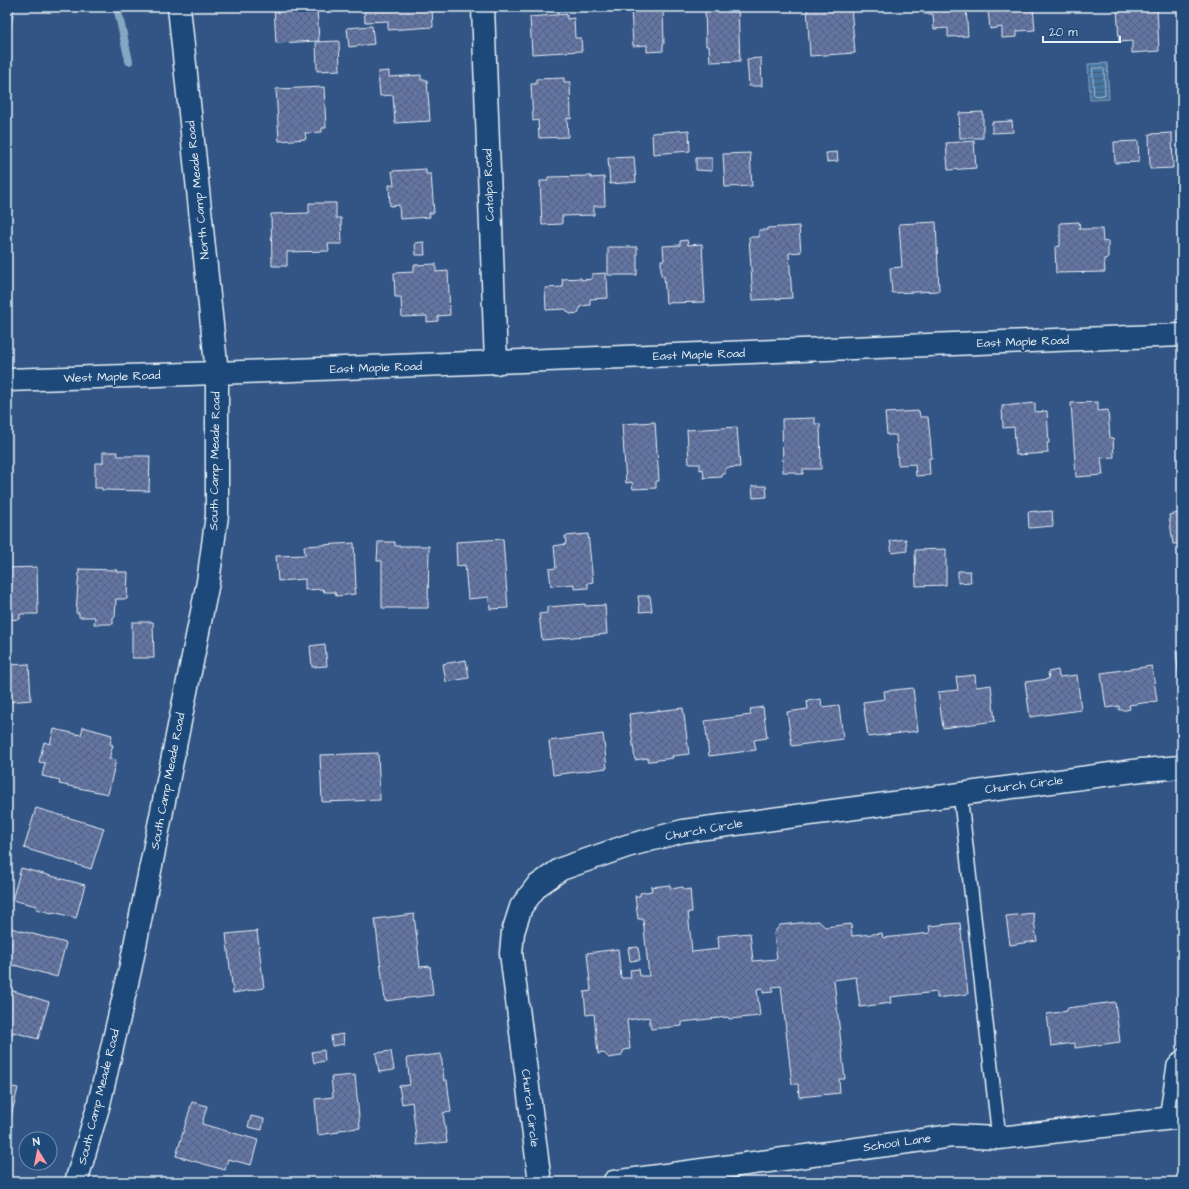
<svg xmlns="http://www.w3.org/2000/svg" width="1189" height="1189" viewBox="0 0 1189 1189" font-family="'Architects Daughter',sans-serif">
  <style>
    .water { fill: url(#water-rules); stroke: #86a7c4 }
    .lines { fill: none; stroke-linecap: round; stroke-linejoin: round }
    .shore { stroke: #a7c0d6; stroke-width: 1 }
    .stream { stroke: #86a7c4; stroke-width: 8 }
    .building { fill: url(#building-cross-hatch); stroke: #e8f1f8 }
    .service-casing { stroke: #e8f1f8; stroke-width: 16 }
    .minor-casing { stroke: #e8f1f8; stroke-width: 25 }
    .tertiary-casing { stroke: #e8f1f8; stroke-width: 25 }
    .secondary-casing { stroke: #e8f1f8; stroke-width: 25 }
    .service { stroke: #1f4a7a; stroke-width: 13 }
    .minor { stroke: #1f4a7a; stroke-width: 22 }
    .tertiary { stroke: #1f4a7a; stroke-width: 22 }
    .secondary { stroke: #1f4a7a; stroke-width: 22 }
    .tram { stroke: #e8f1f8; stroke-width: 1 }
    .labels { text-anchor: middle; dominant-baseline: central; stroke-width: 4; stroke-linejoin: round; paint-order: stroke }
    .street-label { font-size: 12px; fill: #e8f1f8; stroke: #1f4a7a }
  </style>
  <defs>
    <pattern id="water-rules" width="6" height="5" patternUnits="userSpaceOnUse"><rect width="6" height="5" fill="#4576a2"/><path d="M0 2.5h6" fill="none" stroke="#465f76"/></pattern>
    <pattern id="building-cross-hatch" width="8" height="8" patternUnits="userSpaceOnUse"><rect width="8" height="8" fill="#6475a3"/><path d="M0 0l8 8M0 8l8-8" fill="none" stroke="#56617b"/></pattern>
  </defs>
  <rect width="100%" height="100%" fill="#325585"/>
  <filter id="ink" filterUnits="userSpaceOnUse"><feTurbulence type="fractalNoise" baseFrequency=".025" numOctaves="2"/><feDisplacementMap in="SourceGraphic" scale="8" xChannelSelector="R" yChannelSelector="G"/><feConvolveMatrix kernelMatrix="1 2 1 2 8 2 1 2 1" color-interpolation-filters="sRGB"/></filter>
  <g filter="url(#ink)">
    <path class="water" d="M1107 63 1109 99 1090 100 1088 64Z"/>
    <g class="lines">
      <path class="shore" d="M1093 68H1102L1104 69 1105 94 1104 95 1096 96 1094 95Z"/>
      <path class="stream" d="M117 7 129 61"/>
    </g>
    <path class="building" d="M274 7H317L319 41 276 43Z
      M364 7H432L433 27 388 30V21L365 22Z
      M631 7H647L648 9 663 8 664 44H663V51L647 52V45L633 46Z
      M705 7H738L740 61 710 62 709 46H706Z
      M807 7H851L855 53 810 56Z
      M923 7H966L968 36 948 37V28L934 29 933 14H924Z
      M985 7H1033L1035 30 1017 31V37L1002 38V27L990 29 988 10H985Z
      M1117 7H1157L1159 51 1132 53V41L1119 42Z
      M567 14V19L574 18 575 38H581L582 51 532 54 530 17Z
      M372 26 374 44 349 47 347 28Z
      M339 41 340 70 317 71 316 42Z
      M761 58 762 86H749L747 59Z
      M389 71V77L421 75V80H427L430 121 395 123 393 95 380 96 378 72Z
      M564 78V82H570L571 119 567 118 568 137 539 138 538 120 533 121 531 84H536V79Z
      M324 87 326 128H322V132L305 133 306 139 279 141 276 89Z
      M983 112V138H960L959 113Z
      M1012 121 1013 132 992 133V122Z
      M689 130 690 151 653 154 652 133Z
      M1172 133 1173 168 1150 169 1149 134Z
      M974 141 976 168 948 170 946 143Z
      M1138 141 1139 162 1115 163 1114 142Z
      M837 152 838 161 827 162 826 153Z
      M750 153 752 186 725 187 723 154Z
      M634 157 636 182 610 184 608 158Z
      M696 158H712V171L696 170Z
      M426 169V174H431L434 213H429L430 217 400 219 399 205 390 206 389 185H394L392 171Z
      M591 176V178L604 177 605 206H594V215L562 216V224L542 225 540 181H548V177Z
      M309 203H336V218H341L342 244H328L329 251 287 252V266H272L271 214 309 213Z
      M936 222 939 291 892 293 890 268 902 267 899 224Z
      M1079 222 1080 229H1102L1103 242 1108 241V258L1104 259 1105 272 1056 273 1055 247 1060 246V223Z
      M799 226 801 252 789 253 792 298 753 300 749 237H759V230H767V228Z
      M687 240 688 245 702 244 705 302 666 303 664 276H661V260H664L663 246 680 245V241Z
      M424 242 425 255H416L415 243Z
      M608 247H637V275H608Z
      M1178 256H1182V276H1178Z
      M436 264V272L448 271 450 315 438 316V321L427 322V316L402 317 401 297H395L394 273 414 272V265Z
      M605 273V279H607L608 298 590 299V305L581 306 578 313 570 314 565 309 546 310 545 288 563 287 562 279 581 278V280L592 279V274Z
      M1098 402V411L1108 410 1110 438H1113L1114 457 1101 458 1103 475 1076 477 1071 403Z
      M1035 403V412L1047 411 1049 443H1047L1048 453 1016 455 1014 427 1003 428 1002 406Z
      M919 411 920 417H928L932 458H929L930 475 916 476 915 464 898 465 896 435H887L885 413Z
      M815 418V424H820L821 469H803V474H795V472H783L782 419Z
      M1178 419H1182V458Z
      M655 422 659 481H656V488L633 489 632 482 626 483 622 424Z
      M737 427 740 467 725 468V474H722V477L704 478 703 469 700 470V464H689L687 430Z
      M103 452H117L118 456H150L149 491 102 490V488H95V463H103Z
      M752 486H766L767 497 753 498Z
      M1037 511V512L1052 511 1053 526 1029 528 1028 512Z
      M1179 513H1182V543L1173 544 1169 515Z
      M588 534 593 582 588 583V588L574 589V584L551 586 549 569 556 568 554 546 566 544 565 536Z
      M503 539 508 608 490 609 489 597 468 599 465 565 457 566 456 542Z
      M906 539 907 551 892 553 890 541Z
      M378 542H395V546H429L428 608H382V561H377Z
      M354 543 356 588H354L355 594 336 596 335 592H324L323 589 305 590V579L278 581 276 556 305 555 304 546Z
      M946 549V585L916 586 915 550Z
      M37 567 38 614H20V619L7 620V568Z
      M79 569 117 570V572H128L127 599H116L115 617H113V624H94L95 617H79V613H76Z
      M958 571H970L971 582 958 583Z
      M638 596H650L652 611 640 612Z
      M585 604V606L605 605 607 634 542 640 539 614 547 613V607Z
      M132 622H153L154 658H132Z
      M325 644 327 666 312 667 310 646Z
      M1176 651H1182V698H1181Z
      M466 660 469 678 446 682 443 664Z
      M29 664 31 700 8 702 7 665Z
      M1152 666 1157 701 1129 705 1130 709 1126 710H1119V706L1106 708 1101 673Z
      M1058 670 1059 677 1077 675 1081 710 1030 717 1025 682 1049 679 1048 672Z
      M975 675 976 687 991 685 995 721 943 728 938 692 958 690 956 677Z
      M913 688 918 731 868 737 863 702 885 699 884 691Z
      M821 699 822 707 839 705 843 739 792 746 787 712 808 709 807 701Z
      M763 707 767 738 754 740 756 750 709 756 705 721 751 715 750 709Z
      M683 708 689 754 672 756 673 758 651 761H648V758L635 760 629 714Z
      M83 727 112 735 110 744 113 745 109 759 116 760 108 794 59 784 60 780 42 776 45 763 39 762 44 742 50 744 54 729 81 735Z
      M603 734 607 768 553 775 549 741Z
      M378 753 380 800 322 802 320 755Z
      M36 808 104 828 91 869 24 848Z
      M21 868 85 885 76 918 53 912 52 913 36 909 37 906 12 900Z
      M670 885 671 889 683 887 684 890 690 889 692 912H688L692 952 719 949 718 936 750 933 753 961 777 959 774 933 780 925 818 921 825 927 851 924 852 936 882 933 883 938 930 933 929 926 960 923 968 994 937 998V992L890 997 891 1003 860 1007 856 977 834 980 845 1079H839L840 1093 799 1097 798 1084H792L781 986 772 987 773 992 763 993V988L757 989 760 1016 729 1019 728 1017 682 1022V1026L651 1029 649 1017 627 1020 630 1049 624 1050 621 1056 609 1058 604 1053 598 1054 594 1014 586 1015 584 992 591 991 587 953 618 949 621 978H631L630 970 639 969 640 976H649L643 919H638L635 896H640V893L652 891 651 887Z
      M1033 913 1037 941 1010 945 1006 916Z
      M414 914 420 967 430 966 433 995 385 1001 375 919Z
      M11 928 66 943 57 977 14 965V967L7 966V958L11 942 8 941Z
      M257 931 264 988 233 993 226 934Z
      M638 947 640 960 630 961 628 948Z
      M7 989 49 1002 38 1039 13 1032 12 1035 7 1033Z
      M1115 1002 1120 1042 1075 1048V1043L1051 1046 1047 1014 1067 1011V1008Z
      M343 1034 344 1044 332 1046 331 1036Z
      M324 1050 325 1061 314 1063 312 1052Z
      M391 1051 394 1070 379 1072 376 1053Z
      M441 1054 444 1080H447L451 1112 443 1113 447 1142 417 1145 412 1102 402 1104 399 1086 410 1085 407 1058Z
      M355 1075 360 1128 339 1130V1132L318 1135 315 1099 333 1097 331 1077Z
      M7 1082H9L8 1086 18 1088 10 1121 7 1120Z
      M192 1102 207 1106 202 1124 258 1140 251 1165 228 1159 225 1170 176 1156Z
      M251 1116 264 1119 262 1130 248 1127Z"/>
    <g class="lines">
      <defs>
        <path id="service" d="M960 793 999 1138
          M1166 1119 1174 1065 1182 1056"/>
        <path id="minor" d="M483 7 496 363
          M540 1182 511 953 513 932 521 907 537 886 561 869 627 846 683 831 1141 770 1182 767
          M614 1182 952 1136 999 1138 1182 1117"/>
        <path id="tertiary" d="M7 380 217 373"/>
        <path id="secondary" d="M217 373 1182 335
          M76 1182 99 1104 130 970 208 582 217 515V373L179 7"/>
      </defs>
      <use href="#service" class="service-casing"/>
      <use href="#minor" class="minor-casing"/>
      <use href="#tertiary" class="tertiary-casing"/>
      <use href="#secondary" class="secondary-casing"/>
      <use href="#service" class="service"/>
      <use href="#minor" class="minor"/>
      <use href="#tertiary" class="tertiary"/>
      <use href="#secondary" class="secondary"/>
      <path class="tram" d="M7 54 14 7"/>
    </g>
  </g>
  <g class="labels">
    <g class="street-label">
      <text transform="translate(489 185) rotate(-92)">Catalpa Road</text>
      <text transform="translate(198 190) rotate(-96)">North Camp Meade Road</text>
      <text transform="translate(1023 342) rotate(-2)">East Maple Road</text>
      <text transform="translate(699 355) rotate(-2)">East Maple Road</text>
      <text transform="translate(376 368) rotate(-2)">East Maple Road</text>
      <text transform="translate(112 377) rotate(-2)">West Maple Road</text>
      <text transform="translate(215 461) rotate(-89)">South Camp Meade Road</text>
      <text transform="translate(168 781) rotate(-79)">South Camp Meade Road</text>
      <text transform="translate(1024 785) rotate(-7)">Church Circle</text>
      <text transform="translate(704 830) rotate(-10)">Church Circle</text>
      <text transform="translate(99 1097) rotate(-76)">South Camp Meade Road</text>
      <text transform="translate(530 1108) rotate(83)">Church Circle</text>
      <text transform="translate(897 1143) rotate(-8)">School Lane</text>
    </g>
  </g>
  <rect width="1189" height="1189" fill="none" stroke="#1f4a7a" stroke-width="24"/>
  <rect x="12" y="12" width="1165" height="1165" fill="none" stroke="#e8f1f8" stroke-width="1.5" filter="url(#ink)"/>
  <g transform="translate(38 1151) rotate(350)"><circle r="19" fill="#1f4a7a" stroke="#6f8dac"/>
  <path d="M0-3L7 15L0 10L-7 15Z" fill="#ff9aa2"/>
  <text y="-6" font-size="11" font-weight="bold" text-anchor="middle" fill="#e8f1f8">N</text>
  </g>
  <path d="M1043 36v6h77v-6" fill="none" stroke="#e8f1f8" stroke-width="2"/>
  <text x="1049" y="36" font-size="12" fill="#e8f1f8" stroke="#1f4a7a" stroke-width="3" paint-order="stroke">20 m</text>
</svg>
